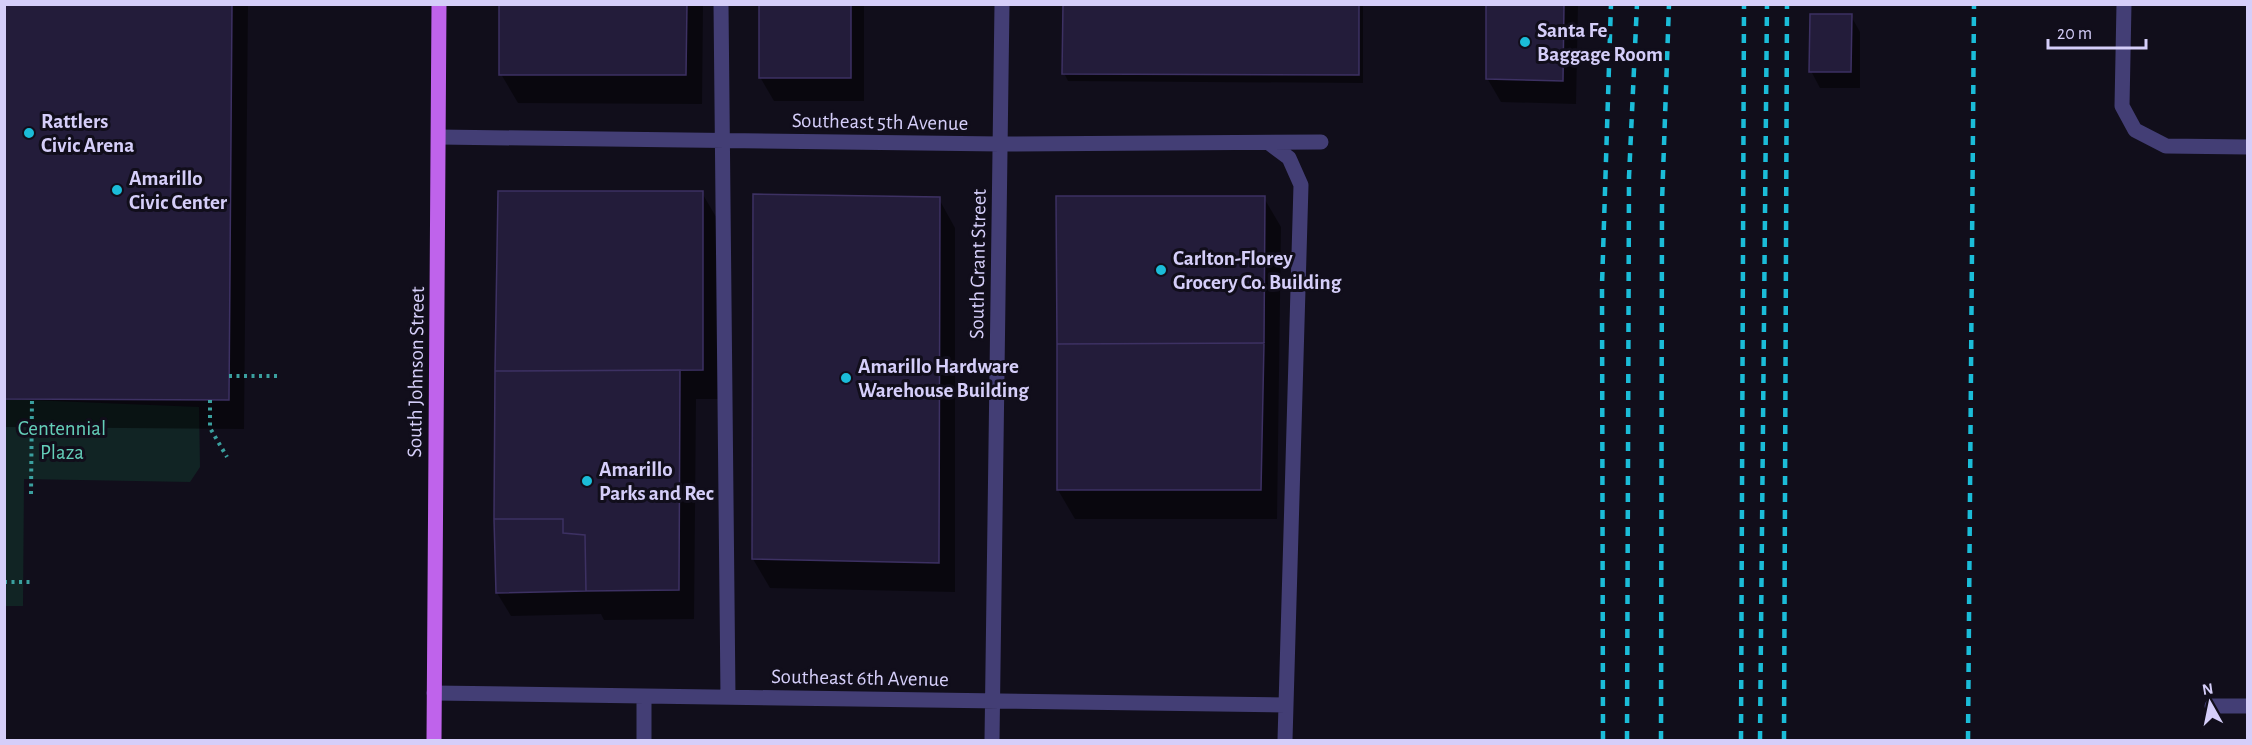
<svg xmlns="http://www.w3.org/2000/svg" width="2252" height="745" viewBox="0 0 2252 745" font-family="'Alegreya Sans',sans-serif">
  <style>
    .green { fill: #112424 }
    .shadow { fill: #0007 }
    .building { fill: #231c3a; stroke: #3d3163; stroke-width: 1.5 }
    .lines { fill: none; stroke-linecap: round; stroke-linejoin: round }
    .path { stroke: #3ba09f; stroke-width: 4; stroke-dasharray: 3 4.5; stroke-linecap: butt }
    .minor { stroke: #433e75; stroke-width: 15 }
    .major { stroke: #bf63eb; stroke-width: 15 }
    .rail { stroke: #1bbcd8; stroke-width: 4.5; stroke-dasharray: 9 8; stroke-linecap: butt }
    .poi-dot { fill: #1bbcd8; stroke: #110e1b; stroke-width: 2 }
    .labels { text-anchor: middle; dominant-baseline: central; stroke-width: 6; stroke-linejoin: round; paint-order: stroke }
    .poi-label { font-size: 21px; font-weight: bold; fill: #d5cef9; stroke: #110e1b; text-anchor: start }
    .street-label { font-size: 21px; fill: #d5cef9; stroke: #110e1b }
    .park-label { font-size: 21px; fill: #64cfb9; stroke: #110e1b }
  </style>
  <rect width="100%" height="100%" fill="#110e1b"/>
  <path class="green" d="M5 399 199 407 200 467 190 482 24 479 23 606H5Z"/>
  <path class="shadow" d="M4 4H248L244 429 4 427Z
    M501 4H703L702 104 518 103 501 74Z
    M760 4H864V101H774L760 77Z
    M1064 4H1363V83L1068 81 1064 73Z
    M1488 4H1578L1576 104 1501 102 1487 78Z
    M1851 16 1860 32V88H1820L1811 71Z
    M702 193 719 222V399H696L694 619 604 620 601 614 511 616 497 593 496 519Z
    M1058 197 1264 198 1281 227 1277 519H1075L1058 490Z
    M939 199 955 228V592L770 588 753 559Z"/>
  <path class="building" d="M4 4H232L229 400 4 399Z
    M499 4H687L686 75H499Z
    M759 4H851V78H759Z
    M1063 4H1359V75L1062 74Z
    M1486 4H1564L1563 81 1486 79Z
    M1810 14H1852L1851 72H1809Z
    M498 191H703V370L495 371Z
    M753 194 940 197 939 563 752 559Z
    M1056 196H1265L1264 343 1057 344Z
    M1264 343 1261 490H1057V344Z
    M680 370 679 590 586 591 585 535 563 533V519H494L495 371Z
    M494 519H563V533L585 535 586 591 496 593Z"/>
  <g class="lines">
    <path class="path" d="M229 376H277
      M210 400V428L227 457
      M31 494 32 399
      M4 582H30"/>
    <path class="minor" d="M721 4 728 697
      M2124 4 2122 106 2135 130 2166 146 2248 147
      M439 137 1000 144 1321 142
      M1269 143 1289 158 1301 185 1285 740
      M434 693 1285 705
      M2212 706H2248
      M644 740V696
      M992 740 1002 4"/>
    <path class="major" d="M434 740 439 4"/>
    <path class="rail" d="M1603 740 1602 285 1611 4
      M1627 740 1629 177 1637 4
      M1661 740 1662 202 1669 4
      M1741 740 1744 4
      M1760 740 1767 4
      M1784 740 1787 4
      M1968 740 1974 4"/>
  </g>
  <g class="poi-dot">
    <circle cx="1525" cy="42" r="6"/>
    <circle cx="29" cy="133" r="6"/>
    <circle cx="117" cy="190" r="6"/>
    <circle cx="1161" cy="270" r="6"/>
    <circle cx="846" cy="378" r="6"/>
    <circle cx="587" cy="481" r="6"/>
  </g>
  <g class="labels">
    <g class="poi-label">
      <text x="1537" y="30">Santa Fe<tspan x="1537" dy="24">Baggage Room</tspan></text>
      <text x="41" y="121">Rattlers<tspan x="41" dy="24">Civic Arena</tspan></text>
      <text x="129" y="178">Amarillo<tspan x="129" dy="24">Civic Center</tspan></text>
      <text x="1173" y="258">Carlton-Florey<tspan x="1173" dy="24">Grocery Co. Building</tspan></text>
      <text x="858" y="366">Amarillo Hardware<tspan x="858" dy="24">Warehouse Building</tspan></text>
      <text x="599" y="469">Amarillo<tspan x="599" dy="24">Parks and Rec</tspan></text>
    </g>
    <g class="street-label">
      <text transform="translate(880 122) rotate(1)">Southeast 5th Avenue</text>
      <text transform="translate(978 264) rotate(-89)">South Grant Street</text>
      <text transform="translate(416 372) rotate(-89)">South Johnson Street</text>
      <text transform="translate(860 678) rotate(1)">Southeast 6th Avenue</text>
    </g>
    <g class="park-label">
      <text x="62" y="428">Centennial<tspan x="62" dy="24">Plaza</tspan></text>
    </g>
  </g>
  <rect width="2252" height="745" fill="none" stroke="#d5cef9" stroke-width="12"/>
  <g transform="translate(2210 703) rotate(351)" stroke="#110e1b" stroke-width="4.5" paint-order="stroke">
  <path d="M0-4.5L10 22L0 15L-10 22Z" fill="#d5cef9"/>
  <text y="-9" font-size="16" font-weight="bold" text-anchor="middle" fill="#d5cef9">N</text>
  </g>
  <path d="M2048 39v9h98v-9" fill="none" stroke="#d5cef9" stroke-width="3"/>
  <text x="2057" y="39" font-size="18" fill="#d5cef9" stroke="#110e1b" stroke-width="4.5" paint-order="stroke">20 m</text>
</svg>
